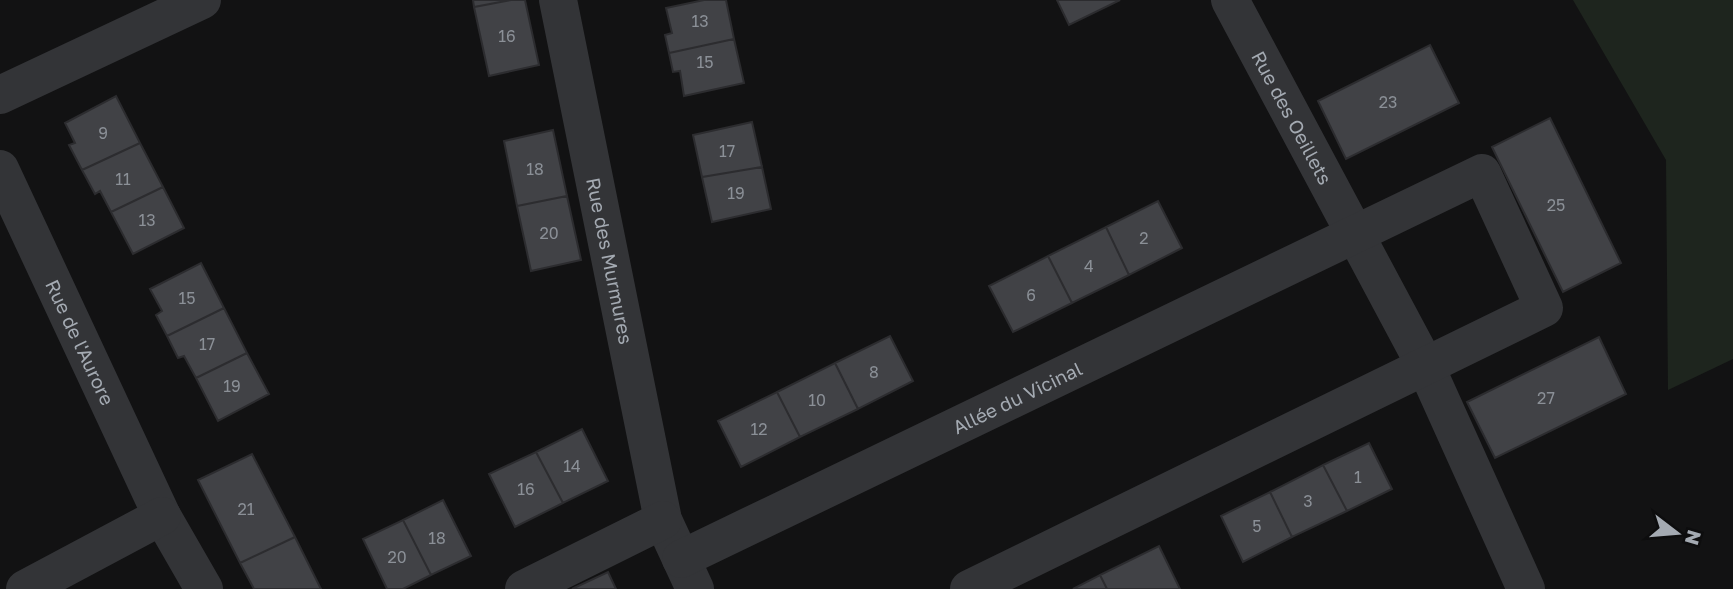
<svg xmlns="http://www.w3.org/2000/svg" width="1733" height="589" viewBox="0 0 1733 589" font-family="'Golos Text',sans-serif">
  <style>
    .green { fill: #1e251e }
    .building { fill: #414246; stroke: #2c2c2f; stroke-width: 2 }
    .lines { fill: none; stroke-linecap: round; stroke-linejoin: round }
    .minor { stroke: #333437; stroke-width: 38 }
    .labels { text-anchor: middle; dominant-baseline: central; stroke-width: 6; stroke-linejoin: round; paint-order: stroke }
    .number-label { font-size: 16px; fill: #8b9097 }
    .street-label { font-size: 19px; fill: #a4aab2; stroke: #0d0d0e }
  </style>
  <rect width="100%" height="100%" fill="#121213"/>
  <path class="green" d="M1573 0H1733V359L1668 390 1666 160Z"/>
  <path class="building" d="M473 0H511L474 7Z
    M511 0H525L539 65 489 76 474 7Z
    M704 0H726L734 39 669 53 665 35 672 33 666 8Z
    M1057 0H1120L1069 25Z
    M734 39 744 83 684 96 680 71 673 72 669 53Z
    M1430 45 1459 103 1346 159 1318 101Z
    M116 96 140 143 82 170 69 145 75 143 65 123Z
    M1550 118 1621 263 1563 292 1492 147Z
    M752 122 762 167 702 177 693 135Z
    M553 130 567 196 517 206 504 141Z
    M140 143 163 187 111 212 100 191 95 194 82 170Z
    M762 167 771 209 712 222 702 177Z
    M163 187 184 228 133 254 111 212Z
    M567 196 581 260 531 271 517 206Z
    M1158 201 1182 248 1129 275 1106 227Z
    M1106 227 1129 275 1072 303 1048 256Z
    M1048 256 1072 303 1013 332 989 286Z
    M201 263 224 308 167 336 156 315 162 311 150 289Z
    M224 308 247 353 196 378 184 356 178 358 167 336Z
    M890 336 913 381 858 409 835 363Z
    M1599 337 1626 394 1495 458 1467 402Z
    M247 353 269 394 218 421 196 378Z
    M835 363 858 409 800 437 777 392Z
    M777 392 800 437 741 467 718 421Z
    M582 429 608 481 563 503 536 452Z
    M1369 443 1392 489 1347 511 1323 465Z
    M536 452 563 503 515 527 489 474Z
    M252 454 295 537 240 563 198 480Z
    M1323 465 1347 511 1292 537 1270 492Z
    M1270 492 1292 537 1243 562 1221 516Z
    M443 500 471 556 431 575 403 520Z
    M403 520 431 575 403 589H387L363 539Z
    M295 537 321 589H254L240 563Z
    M1159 546 1180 589H1107L1100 575Z
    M608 572 616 589H572Z
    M1100 575 1107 589H1073Z"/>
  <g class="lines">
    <g class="minor">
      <path id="s1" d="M558 0 663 520 695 589"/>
      <path id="s2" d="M1230 0 1425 365 1526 589"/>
      <path d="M0 95 202 0"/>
      <path id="s3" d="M0 169 162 516 204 589"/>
      <path id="s4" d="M681 559 1482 173 1544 308 969 589"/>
      <path d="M25 589 162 516"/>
      <path d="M524 589 663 520"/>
    </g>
  </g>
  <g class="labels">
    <g class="number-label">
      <text x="700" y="21">13</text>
      <text x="507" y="36">16</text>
      <text x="705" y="62">15</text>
      <text x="1388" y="102">23</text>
      <text x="103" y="133">9</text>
      <text x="727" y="151">17</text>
      <text x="535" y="169">18</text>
      <text x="123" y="179">11</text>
      <text x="736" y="193">19</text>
      <text x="1556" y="205">25</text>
      <text x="147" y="220">13</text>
      <text x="549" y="233">20</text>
      <text x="1144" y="238">2</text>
      <text x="1089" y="266">4</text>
      <text x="1031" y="295">6</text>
      <text x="187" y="298">15</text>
      <text x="207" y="344">17</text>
      <text x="874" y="372">8</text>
      <text x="232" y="386">19</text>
      <text x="1546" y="398">27</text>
      <text x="817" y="400">10</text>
      <text x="759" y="429">12</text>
      <text x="572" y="466">14</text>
      <text x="1358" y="477">1</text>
      <text x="526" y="489">16</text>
      <text x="1308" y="501">3</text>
      <text x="246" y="509">21</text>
      <text x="1257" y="526">5</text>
      <text x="437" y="538">18</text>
      <text x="397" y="557">20</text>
    </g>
    <g class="street-label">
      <text stroke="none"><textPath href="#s2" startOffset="133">Rue des Oeillets</textPath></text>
      <text stroke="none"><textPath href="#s1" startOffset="266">Rue des Murmures</textPath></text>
      <text stroke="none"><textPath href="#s3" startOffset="191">Rue de l'Aurore</textPath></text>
      <text stroke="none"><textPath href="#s4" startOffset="373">Allée du Vicinal</textPath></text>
    </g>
  </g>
  <g transform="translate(1677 533) rotate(106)" stroke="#0d0d0e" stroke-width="5" paint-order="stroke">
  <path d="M0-5L12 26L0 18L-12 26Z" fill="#a4aab2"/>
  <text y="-10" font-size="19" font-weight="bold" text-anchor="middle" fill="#a4aab2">N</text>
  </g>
</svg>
